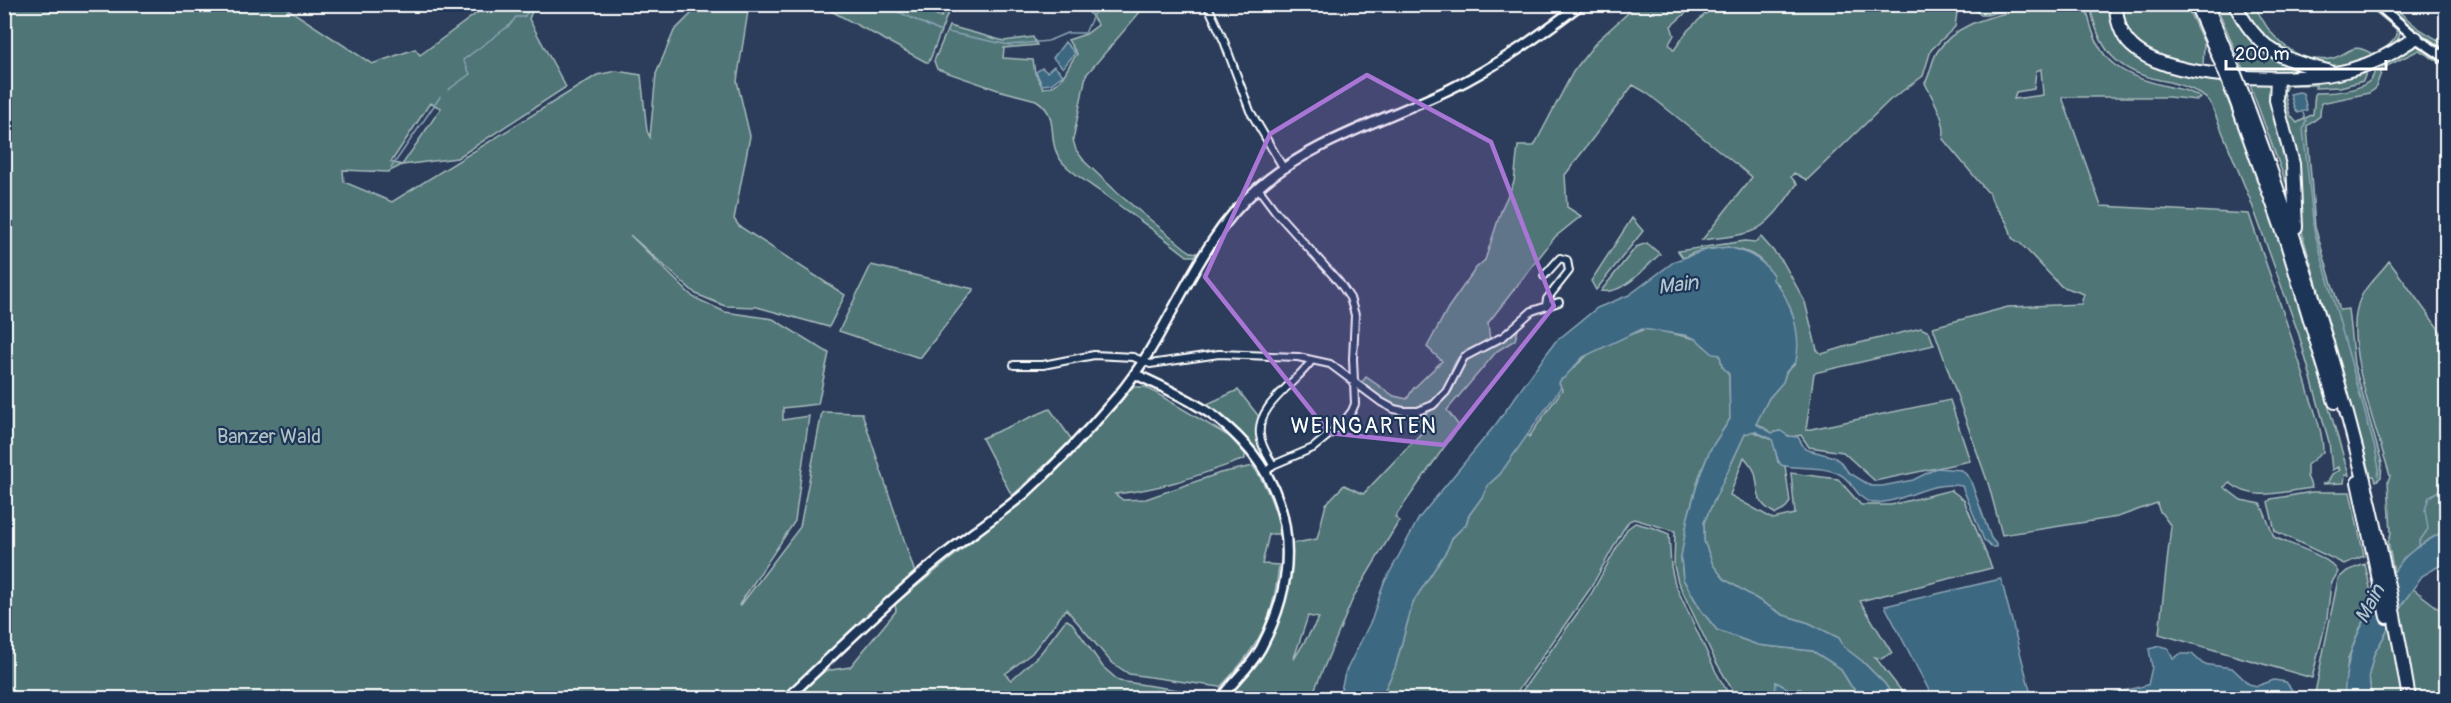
<svg xmlns="http://www.w3.org/2000/svg" width="2451" height="703" viewBox="0 0 2451 703" font-family="Pangolin,sans-serif">
  <style>
    .green { fill: #4f7577; stroke: #a7babb; stroke-width: 1.5; fill-rule: evenodd }
    .water { fill: #3d6882; stroke: #8ba4b4; stroke-width: 1.5 }
    .lines { fill: none; stroke-linecap: round; stroke-linejoin: round }
    .stream { stroke: #8ba4b4; stroke-width: 1.5 }
    .minor-casing { stroke: #fff; stroke-width: 10 }
    .tertiary-casing { stroke: #fff; stroke-width: 13 }
    .motorway-casing { stroke: #fff; stroke-width: 16 }
    .minor { stroke: #1d3557; stroke-width: 6 }
    .tertiary { stroke: #1d3557; stroke-width: 8 }
    .motorway { stroke: #1d3557; stroke-width: 12 }
    .motorway-bridge-casing { stroke: #fff; stroke-width: 16; stroke-linecap: butt }
    .motorway-bridge { stroke: #1d3557; stroke-width: 12 }
    .marked { fill: #a976d5; fill-opacity: 0.2; stroke: #a976d5; stroke-width: 4.5; stroke-linejoin: round }
    .labels { text-anchor: middle; dominant-baseline: central; stroke-width: 4.5; stroke-linejoin: round; paint-order: stroke }
    .park-label { font-size: 20px; fill: #b0c1c2; stroke: #1d3557 }
    .water-label { font-size: 21px; font-style: italic; fill: #b1c3cd; stroke: #1d3557 }
    .quarter-label { font-size: 22px; letter-spacing: 1.5px; fill: #fff; stroke: #1d3557 }
  </style>
  <rect width="100%" height="100%" fill="#2b3d5b"/>
  <filter id="ink" filterUnits="userSpaceOnUse"><feTurbulence type="fractalNoise" baseFrequency=".0167" numOctaves="2"/><feDisplacementMap in="SourceGraphic" scale="12" xChannelSelector="R" yChannelSelector="G"/><feConvolveMatrix kernelMatrix="1 2 1 2 8 2 1 2 1" color-interpolation-filters="sRGB"/></filter>
  <g filter="url(#ink)">
    <path class="green" d="M1070 4 1146 5 1086 75 1073 140 1076 150 1085 162 1121 196 1185 248 1191 252 1198 253 1196 256H1187C1160 234 1132 215 1105 195 1091 185 1076 176 1064 164 1043 141 1063 117 1036 100L998 90 937 69 934 61 949 26 1004 41 1033 37 1037 45 1004 48 1003 58 1033 60 1035 73 1043 88C1065 87 1065 67 1077 54L1068 40 1086 34 1098 25 1088 11Z
      M4 5H282L372 64 415 49 420 55 481 10 492 5H540L533 9 529 19 566 87 457 158 402 165 388 172 343 170 344 182 392 202 597 75 616 71 641 75 647 131 650 137 656 74 674 31 700 5H749L737 81 750 136 734 219 739 226 845 295 829 327 757 307 725 306 696 294 630 235 693 297 725 312 773 319 829 353 818 404 783 408V420L809 416 795 521 739 605 740 606 800 527 822 412 862 413 915 573 784 698H5ZM430 103 441 108 402 165 391 162Z
      M820 5H915L941 17 947 5H951L929 62H926Z
      M1637 5H1695L1671 26 1674 35 1669 44 1674 50 1688 30 1715 5H1958L1955 27 1931 50 1923 76 1890 100 1807 180 1794 173 1791 177 1797 184C1786 200 1769 226 1750 232 1735 237 1718 238 1702 240L1752 177 1647 93 1633 85 1565 175 1567 207 1581 216 1555 237 1488 323 1490 341C1480 345 1465 349 1458 358 1451 367 1450 379 1444 388 1417 426 1389 403 1361 383L1366 377 1394 396 1407 399 1413 389 1442 361 1427 347 1448 308 1476 268 1485 260 1502 208 1514 182 1518 146H1534L1573 72 1597 41Z
      M1969 5H1968H2025L1987 15H1981Z
      M2036 5H2086C2095 57 2113 74 2166 86 2178 89 2190 90 2201 98L2197 100 2168 97H2062L2101 206 2249 214C2269 274 2292 333 2309 394 2315 412 2323 433 2323 452L2307 465V476L2312 488C2284 491 2254 503 2230 483L2224 487 2241 500 2261 504 2274 537C2290 545 2331 556 2338 572L2331 584 2327 618 2312 678 2159 634 2171 526 2159 510 2157 503 2118 517 2002 535 1989 486 1933 327 2008 307 2081 304 2084 294 2061 286 2021 244 2012 238C2008 215 1994 212 1990 195L1943 139C1948 122 1932 98 1925 83 1931 73 1931 62 1937 52 1959 18 2001 16 2036 5ZM2041 69 2043 95 2014 99 2016 92 2034 89 2036 71Z
      M2090 5H2111C2118 28 2119 46 2142 59L2218 79 2221 83 2261 185 2279 240 2349 475H2345L2344 483 2322 484 2328 482 2332 474 2340 470 2338 467 2332 470 2329 442 2299 335 2250 199 2210 102C2196 88 2179 84 2160 80 2115 71 2098 48 2090 5Z
      M2124 5H2186L2204 43 2203 67C2170 60 2115 51 2124 5Z
      M2216 5H2232L2243 27 2312 72 2276 74 2244 71Z
      M2239 5H2255C2267 34 2294 64 2329 59 2349 56 2350 40 2372 54 2382 51 2392 44 2397 35L2396 29 2367 5H2372L2400 30C2401 61 2330 70 2308 63 2298 60 2274 49 2266 42 2255 33 2247 16 2239 5Z
      M2385 5H2391L2418 28 2446 45V50L2405 22Z
      M2416 46 2422 47 2446 63V66L2419 50 2383 68 2375 89 2369 93 2321 103 2320 116 2307 126 2315 227 2340 310 2348 309 2354 364 2382 463 2381 477 2376 481 2374 476H2371L2340 361 2303 237 2281 101 2282 84 2365 70 2366 73 2363 81 2340 87 2315 88 2316 85H2287L2284 92 2290 115 2297 123 2313 114 2315 93C2331 93 2378 91 2374 68Z
      M2249 82H2273L2289 160V191Z
      M1632 218 1643 231 1596 290 1591 281Z
      M1761 237 1783 262 1805 302 1817 350 1822 354 1851 345 1921 328 1929 332 1934 345 1814 373 1806 430 1950 400 1970 461 1875 481 1843 452 1809 447 1801 435 1791 437 1779 431 1772 433 1756 423 1769 398 1783 382 1786 372 1794 365 1797 356 1796 335 1791 312 1778 284 1772 280 1773 276C1769 271 1764 262 1758 258 1738 244 1703 245 1683 258L1678 251 1745 241 1755 242Z
      M1647 243 1660 254C1644 268 1624 295 1601 291L1636 247Z
      M2389 261 2446 339V530C2426 541 2406 552 2394 573L2388 542 2391 533 2388 481 2390 476C2378 432 2340 338 2361 297 2367 283 2380 274 2389 261Z
      M871 265 974 289 920 358 839 331Z
      M1648 328 1696 339 1720 355 1722 366 1729 374 1730 419 1710 450 1699 477 1688 517 1681 557 1683 579 1701 610 1717 630 1758 645 1813 651 1840 668 1851 686 1864 698H1798L1800 689H1788L1776 682 1775 698H1737L1716 662 1678 582 1674 566 1675 531 1634 519 1629 521 1623 530 1590 589 1513 698H1388L1385 689 1395 668 1413 602 1447 550 1452 538 1466 524 1469 515 1485 493 1487 486 1500 474 1527 434 1529 437 1562 390 1559 383 1561 379 1591 352 1623 337Z
      M1518 330 1515 340 1497 351 1447 410 1459 426 1395 517 1399 521 1354 596 1311 698H1228C1239 685 1251 673 1260 659 1284 622 1287 586 1290 544L1317 539 1326 504 1344 485 1363 494 1425 429 1413 418 1426 414 1441 403 1452 391 1463 364 1471 357 1500 343ZM1308 616 1319 618 1294 659V658Z
      M1130 387H1146L1230 437 1245 454V459C1199 475 1163 489 1115 494L1123 500 1146 499 1220 473 1253 466C1268 487 1275 509 1282 534H1269L1262 564 1279 565C1274 620 1258 648 1220 687L1129 674 1111 662 1066 609 1032 653 1005 674 1011 680 1040 654 1064 622 1067 620 1072 623 1103 667 1119 681 1198 693 1211 698H793L825 671 850 667 896 611 895 604 1034 491 1069 459Z
      M1238 390 1260 418 1257 432 1267 461 1263 460 1243 438 1203 406Z
      M1050 409 1072 440 1012 496 982 438Z
      M1752 431 1773 440 1778 462 1785 466 1790 502 1784 510 1776 514C1754 502 1760 494 1755 473 1753 467 1748 462 1744 457L1730 495 1773 519 1795 514 1791 473 1838 479 1861 505H1891L1951 490 1964 500 1992 568 1860 601 1892 653 1881 659 1875 657 1907 698H1894L1885 684 1862 661 1843 647 1839 638 1809 623 1783 615 1724 579 1713 565 1704 541V522L1745 434Z
      M2312 492H2350L2364 556 2344 564 2275 531 2268 502 2271 499Z
      M1635 523 1654 528 1669 534 1671 567 1675 584 1716 672 1731 698H1517L1591 594 1627 529Z
      M2365 564 2372 597V608L2360 628 2348 659 2344 698H2314L2338 579 2347 571Z
      M2412 588 2446 614V698H2371L2369 674 2374 654Z"/>
    <path class="water" d="M1065 42 1075 53 1063 68 1053 58Z
      M1054 66 1063 75 1051 84 1042 85 1036 72 1042 68 1047 72Z
      M2299 92 2303 93 2307 110 2298 113 2295 110 2290 94Z
      M1728 247C1747 252 1762 258 1773 275V280C1791 298 1802 335 1796 361L1786 372 1783 382 1769 398 1756 424 1772 433 1781 431 1788 436 1798 437 1805 449 1834 457 1842 463 1848 472 1871 486H1882L1913 480 1937 468 1962 470 1970 479 1991 538 1996 544V547H1991L1984 540 1962 486C1930 480 1906 502 1876 503 1858 503 1854 482 1841 475 1823 465 1800 470 1781 465L1778 460 1772 439 1754 431 1745 434 1704 522V541L1713 565 1724 579 1783 615 1809 623 1839 638 1844 647 1862 661 1885 684 1894 698H1864L1851 686 1840 668 1813 651 1758 645 1717 630 1701 610 1683 579 1681 557 1688 517 1699 478 1710 450 1730 419 1729 374 1722 366 1720 355 1713 354 1696 339 1685 335 1642 329 1583 357 1564 378 1561 379 1559 383 1561 387 1557 393 1500 474 1487 486 1485 493 1469 515 1466 524 1452 538 1447 550 1413 602 1395 668 1385 689 1388 698H1339L1345 673 1372 619 1383 585 1419 518 1496 424 1555 342 1597 308 1629 295 1675 261 1706 250Z
      M2446 530V562L2422 576 2403 603 2374 654 2369 674 2371 698H2344C2346 651 2358 629 2383 590 2389 581 2394 570 2401 562 2412 548 2431 539 2446 530Z
      M2001 579 2032 698H1933L1885 606Z
      M2160 646 2168 648 2173 659 2180 654H2192L2203 664 2232 668 2249 684 2257 686 2274 680 2286 682 2292 690 2279 698H2095L2148 685 2152 667 2149 649Z
      M1776 682 1788 689H1801L1798 698H1775Z"/>
    <g class="lines">
      <path class="stream" d="M882 4 939 31
        M947 32 1009 45 1048 41 1067 33H1085L1095 11 1094 4
        M448 90 470 74 463 60 510 25 516 17H524L533 4
        M2303 113 2306 121 2303 129 2314 230 2375 449 2379 469 2378 476
        M391 168 440 97
        M2420 547 2419 542 2428 529 2425 510 2429 497 2446 486"/>
      <defs>
        <path id="minor" d="M1207 4 1224 41 1250 111 1284 169
          M1258 188 1276 212 1339 282 1350 298 1355 315 1353 359 1355 404 1352 411 1342 424 1313 448 1273 465 1266 472
          M1544 276 1560 258 1567 260 1569 271 1547 299 1546 305
          M1014 365H1043L1094 355 1133 357 1150 364 1219 354 1298 357 1330 364 1381 402 1394 409 1403 411H1418L1433 405 1446 392 1464 357 1504 336 1532 311 1559 302
          M1273 465C1268 456 1261 446 1260 435 1256 405 1298 382 1312 360"/>
        <path id="tertiary" d="M2377 4 2416 38 2446 58
          M1135 374C1163 387 1194 401 1219 420 1294 480 1305 565 1261 648 1250 668 1233 681 1221 698
          M787 698C837 652 885 603 938 560 966 537 996 517 1024 494 1057 464 1088 431 1117 397 1172 332 1193 245 1258 188 1311 141 1386 120 1450 89 1496 67 1540 35 1581 4"/>
        <path id="motorway" d="M2116 4C2116 19 2121 36 2132 46 2168 81 2291 82 2337 73 2357 69 2376 62 2393 52 2401 47 2408 42 2416 38
          M2196 4 2221 62
          M2206 4 2229 59
          M2235 4C2256 48 2283 61 2328 71
          M2277 78 2276 100 2293 164 2296 227
          M2244 97C2318 293 2375 491 2409 698
          M2236 100 2286 240 2335 402
          M2358 482 2387 617"/>
      </defs>
      <use href="#minor" class="minor-casing"/>
      <use href="#tertiary" class="tertiary-casing"/>
      <use href="#motorway" class="motorway-casing"/>
      <use href="#minor" class="minor"/>
      <use href="#tertiary" class="tertiary"/>
      <use href="#motorway" class="motorway"/>
      <defs>
        <path id="motorway-bridge" d="M2229 59 2244 97
          M2221 62 2236 100"/>
      </defs>
      <use href="#motorway-bridge" class="motorway-bridge-casing"/>
      <use href="#motorway-bridge" class="motorway-bridge"/>
    </g>
  </g>
  <path class="marked" d="M1367 75 1491 142 1554 306 1444 445 1329 433 1205 277 1270 134Z"/>
  <g class="labels">
    <g class="park-label">
      <text x="269" y="436">Banzer Wald</text>
    </g>
    <g class="water-label">
      <text transform="translate(1678 285) rotate(-7)">Main</text>
      <text transform="translate(2370 604) rotate(-62)">Main</text>
    </g>
    <g class="quarter-label">
      <text x="1364" y="426">WEINGARTEN</text>
    </g>
  </g>
  <rect width="2451" height="703" fill="none" stroke="#1d3557" stroke-width="24"/>
  <rect x="12" y="12" width="2427" height="679" fill="none" stroke="#fff" stroke-width="2" filter="url(#ink)"/>
  <path d="M2226 60v9h160v-9" fill="none" stroke="#ffffff" stroke-width="3"/>
  <text x="2235" y="60" font-size="18" fill="#ffffff" stroke="#1d3557" stroke-width="4.5" paint-order="stroke">200 m</text>
</svg>
